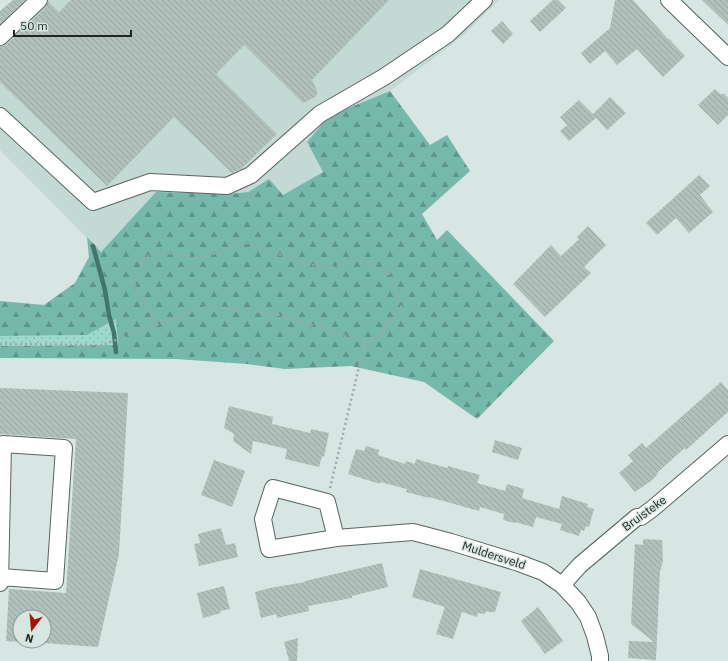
<svg xmlns="http://www.w3.org/2000/svg" width="728" height="661" viewBox="0 0 728 661" font-family="'IBM Plex Sans',sans-serif">
  <style>
    .built { fill: #c2d9d4 }
    .grass { fill: url(#grass-dots) }
    .forest { fill: url(#forest-firs) }
    .lines { fill: none; stroke-linecap: round; stroke-linejoin: round }
    .stream { stroke: #44756b; stroke-width: 4.5 }
    .building { fill: url(#building-back-hatch) }
    .minor-casing { stroke: #586562; stroke-width: 18 }
    .path { stroke: #9da9a6; stroke-width: 2.5; stroke-dasharray: 2 3; stroke-linecap: butt }
    .minor { stroke: #fff; stroke-width: 16 }
    .labels { text-anchor: middle; dominant-baseline: central; stroke-width: 3; stroke-linejoin: round; paint-order: stroke }
    .street-label { font-size: 12px; fill: #1f2523; stroke: #d7e6e2 }
  </style>
  <defs>
    <pattern id="grass-dots" width="8" height="8" patternUnits="userSpaceOnUse"><rect width="8" height="8" fill="#9fd9cc"/><path d="M2 2h.1M6 6h.1" fill="none" stroke="#88baaf" stroke-width="1.8" stroke-linecap="round"/></pattern>
    <pattern id="forest-firs" width="22" height="20" patternUnits="userSpaceOnUse"><rect width="22" height="20" fill="#75b9ab"/><path d="M5 1l3.5 6h-7zM16 11l3.5 6h-7z" fill="#5f968b"/></pattern>
    <pattern id="building-back-hatch" width="6" height="6" patternUnits="userSpaceOnUse"><rect width="6" height="6" fill="#b2c0bc"/><path d="M-1 5l2 2M0 0l6 6M5-1l2 2" fill="none" stroke="#99a5a1"/></pattern>
  </defs>
  <rect width="100%" height="100%" fill="#d7e6e2"/>
  <path class="built" d="M21 0H499L463 36 390 91 329 116 307 142 323 172 283 195 256 186 248 192 228 194 156 192 101 252 0 150V11Z"/>
  <path class="grass" d="M116 319 118 345 0 346V336L87 335Z"/>
  <path class="forest" d="M390 91 430 145 447 135 470 171 422 214 437 240 447 230 554 341 477 419 424 382 351 366 285 369 247 364 176 359 0 358V346L118 345 116 319 87 335 0 336V301L44 305 75 283 89 257 87 237 101 252 156 192 228 194 248 192 269 179 283 195 323 172 307 142 329 116Z"/>
  <g class="lines">
    <path class="stream" d="M93 246 105 290 109 315 114 333 116 352"/>
  </g>
  <path class="building" d="M13 0H25L0 24V11Z
    M71 0H389L312 80 318 93 316 94 317 96 303 103 244 45 216 74 277 134 242 168 232 173 174 117 107 186 0 82V46H3L7 44 46 7 48 1 59 12Z
    M553 0H558L566 8 540 32 530 21Z
    M615 0H633L668 39H669L685 56 663 77 637 49 617 65 605 51 590 64 581 53 610 28Z
    M702 0H728V25Z
    M502 21 513 34 503 44 491 31Z
    M715 89 720 94H724L728 98V115L718 125 698 105Z
    M610 97 626 113 607 130 596 118 569 141 560 131 567 125 560 117 579 100 593 114Z
    M699 175 710 186 700 195 713 212 689 233 676 218 657 235 646 223Z
    M588 226 606 245 584 267 591 273 545 317 513 284 551 245 561 256 579 239 577 237Z
    M721 382 728 390V412L686 450 685 448 678 454 657 473 658 474 651 481 635 492 619 473 633 461 628 455 642 443 646 448Z
    M0 388 128 393 119 554 98 647 44 643V617H20V642L6 641 9 589 66 593 76 439 0 434Z
    M229 406 273 417 272 424 310 433 311 429 329 433 324 457 322 456 319 467 285 459 287 449 253 441 251 454 233 441 234 434 224 428Z
    M495 440 522 448 518 460 492 452Z
    M366 446 379 450 378 455 405 464 406 461 415 464 416 459 447 468 448 466 480 475 477 483 505 491 507 484 524 489 522 498 559 509 562 496 588 504 587 507 594 509 589 527 586 526 584 531 581 530 579 536 560 530 562 524 536 517 533 527 515 522V523L503 520 504 514 480 507 479 511 429 497V498L406 492 407 489 380 482V484L348 474 356 449 364 451Z
    M214 460 245 471 232 507 201 495Z
    M221 528 226 545 235 543 238 557 199 566 194 544 200 543 198 534Z
    M643 539 662 540 663 563H662L661 570H660L656 660 628 658 629 641 654 642 631 624 635 544 643 545Z
    M382 563 388 587 352 596V598L308 606 309 611 277 618 276 614 261 618 255 592 270 588 305 582V581Z
    M420 569 501 592 495 612H490L486 611 485 614 478 613 477 617 462 612 453 639 436 634 445 607 412 597Z
    M224 586 230 609 220 611 221 613 203 618 197 593Z
    M538 607 555 630 563 641 545 654 521 621Z
    M298 638 297 661H289L284 642Z"/>
  <g class="lines">
    <defs>
      <path id="minor" d="M669 0 728 57
        M0 37 39 0
        M0 116 93 202 150 182 227 186 251 175 320 114 384 77 448 34 484 0
        M336 538 327 502 273 488 263 519 269 549 336 538 413 532 451 542 519 563 543 572 562 585 578 602 588 617 595 636 600 656V661
        M0 583 3 444 64 448 55 581 1 577
        M562 585 580 565 637 517H641L652 509 728 444"/>
    </defs>
    <use href="#minor" class="minor-casing"/>
    <path class="path" d="M157 326 132 280 151 251 201 258 246 243 307 264 328 268 358 260 390 274 402 308 379 337 365 342
      M0 344 102 345 208 306 276 314 365 342 330 488"/>
    <use href="#minor" class="minor"/>
  </g>
  <g class="labels">
    <g class="street-label">
      <text transform="translate(644 513) rotate(-36)">Bruisteke</text>
      <text transform="translate(494 555) rotate(18)">Muldersveld</text>
    </g>
  </g>
  <g transform="translate(32 629) rotate(196)"><circle r="19" fill="#d7e6e2" stroke="#8d9996"/>
  <path d="M0-3L7 15L0 10L-7 15Z" fill="#a7140a"/>
  <text y="-6" font-size="11" font-weight="bold" text-anchor="middle" fill="#1f2523">N</text>
  </g>
  <path d="M14 30v6h117v-6" fill="none" stroke="#1f2523" stroke-width="2"/>
  <text x="20" y="30" font-size="12" fill="#1f2523" stroke="#d7e6e2" stroke-width="3" paint-order="stroke">50 m</text>
</svg>
